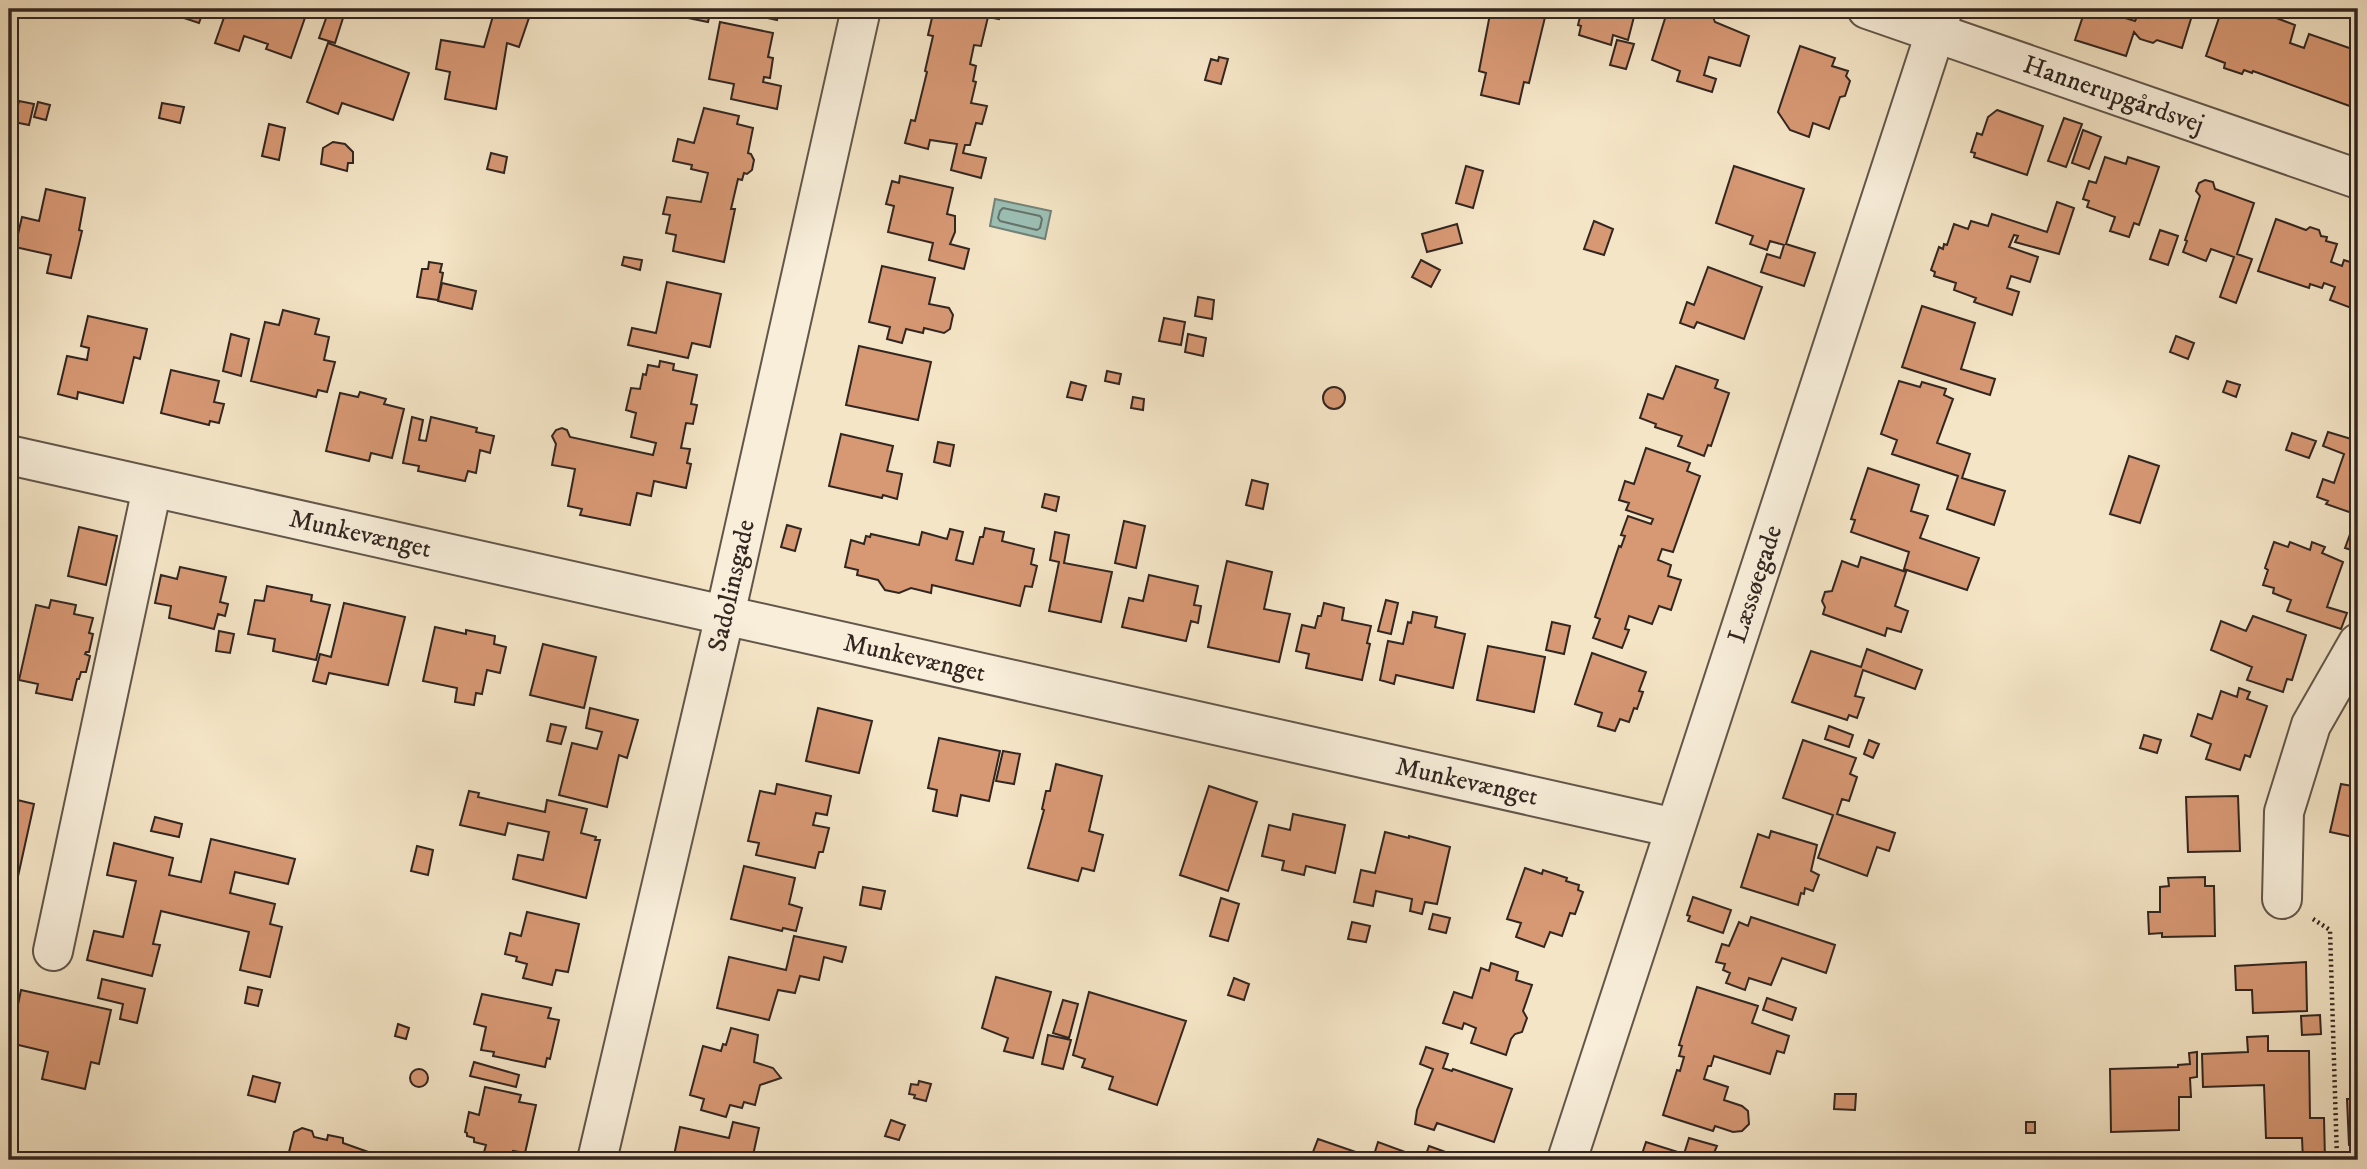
<svg xmlns="http://www.w3.org/2000/svg" width="2367" height="1169" viewBox="0 0 2367 1169" font-family="'IM FELL DW Pica',serif">
  <style>
    .water { fill: #9cbfb4; stroke: #728279; stroke-width: 2 }
    .lines { fill: none; stroke-linecap: round; stroke-linejoin: round }
    .shore { stroke: #67726a; stroke-width: 2 }
    .building { fill: #d79874; stroke: #322621; stroke-width: 2 }
    .minor-casing { stroke: #62564a; stroke-width: 42 }
    .tertiary-casing { stroke: #62564a; stroke-width: 42 }
    .path { stroke: #322621; stroke-width: 4.5; stroke-dasharray: 2 3.5; stroke-linecap: butt }
    .minor { stroke: #f8eeda; stroke-width: 38 }
    .tertiary { stroke: #f8eeda; stroke-width: 38 }
    .labels { text-anchor: middle; dominant-baseline: central; stroke-width: 5; stroke-linejoin: round; paint-order: stroke }
    .street-label { font-size: 26px; fill: #322621; stroke: #f8eeda }
  </style>
  <rect width="100%" height="100%" fill="#f4e5c6"/>
  <filter id="stains"><feTurbulence type="fractalNoise" baseFrequency=".00286" numOctaves="4"/><feColorMatrix values="0 0 0 0 .2 0 0 0 0 .09 0 0 0 0 .02 0 0 0 .5 -.17"/></filter>
  <radialGradient id="worn" r=".72"><stop offset=".6" stop-color="#630" stop-opacity="0"/><stop offset="1" stop-color="#630" stop-opacity=".3"/></radialGradient>
  <path class="water" d="M995 199 1051 211 1045 239 990 226Z"/>
  <g class="lines">
    <path class="shore" d="M1003 208 1040 216 1042 219 1040 228 1037 230 1000 221 998 218 1000 211Z"/>
  </g>
  <path class="building" d="M157 9H204L199 23Z
    M227 9H308L291 58 266 49 268 44 244 36 239 51 215 43Z
    M495 9H532L519 47 507 43 496 109 445 99 450 72 436 69 441 40 484 47Z
    M691 9H711L708 22 688 18Z
    M745 9H780L777 20 744 13Z
    M934 9H1002L999 19 988 17 981 46 974 45 970 64 976 66 973 81 976 82 971 103 987 106 982 124 976 123 970 145H965L963 153 986 158 981 178 951 170 957 144 930 140 928 149 905 143 911 120 915 121 927 72 925 71 933 36 928 35Z
    M1491 9H1547L1529 83 1524 82 1519 104 1481 95 1486 73 1479 71Z
    M1576 9H1636L1628 40 1613 35 1611 45 1579 35 1581 26 1578 25 1581 13 1575 12Z
    M1668 9 1694 17 1699 13 1713 17 1715 22 1749 36 1740 66 1709 57 1704 75 1716 79 1712 92 1677 81 1680 71 1652 60Z
    M2127 9H2194L2182 48 2157 40 2153 43 2140 39 2134 32 2126 56 2075 40 2084 13 2100 18 2103 11 2135 21 2137 17 2126 13Z
    M2222 9H2252L2295 25 2290 43 2304 48 2309 34 2358 51V109L2253 71 2252 73 2244 70 2242 74 2224 68 2225 63 2206 56Z
    M329 10 344 15 335 43 319 38Z
    M720 22 773 33 768 57 773 58 770 78 764 77 763 82 781 86 777 109 731 99 734 84 709 79Z
    M1617 40 1634 44 1626 69 1610 65Z
    M328 43 409 73 393 120 342 103 338 114 307 102Z
    M1800 46 1835 58 1832 66 1848 71 1846 76 1850 81 1845 96 1840 97 1829 129 1813 123 1809 137 1790 130 1778 112Z
    M1219 57 1228 59 1221 84 1205 80 1211 59 1218 61Z
    M19 101 34 104 29 125 14 122Z
    M38 102 50 105 46 120 34 117Z
    M162 103 184 107 180 123 159 118Z
    M704 108 739 116 737 124 753 128 748 153 751 154 754 160 752 170 747 174 744 173 742 180 738 179 731 209H735L724 262 673 251 676 235 666 233 670 215 663 214 667 197 701 202 708 173 691 169 692 165 673 161 678 139 694 143Z
    M1997 110 2043 126 2027 175 1974 157 1975 153 1971 152 1977 133 1982 135 1988 117Z
    M2064 118 2082 124 2066 167 2048 161Z
    M269 124 285 128 279 160 262 156Z
    M2083 130 2101 137 2089 169 2072 163Z
    M333 142 345 144 353 152V163H348L347 171 321 164 323 148Z
    M491 153 507 157 504 173 487 169Z
    M2105 157 2126 164 2128 157 2159 167 2139 225 2134 223 2129 237 2110 231 2115 217 2087 207 2089 201 2083 199 2089 181 2096 183Z
    M1466 166 1483 171 1473 208 1456 203Z
    M1734 166 1804 189 1786 244 1815 253 1804 286 1761 272 1767 254 1780 258 1784 245 1770 241 1767 250 1750 244 1753 236 1716 223Z
    M900 176 953 188 947 214 955 216V232L950 244 969 249 964 269 929 260 933 243 888 232 894 206 886 204 892 181 899 183Z
    M2205 180 2213 182 2215 189 2254 203 2237 254 2252 259 2236 303 2220 297 2234 257 2211 249 2206 261 2183 252 2187 241 2185 240 2200 196 2196 191 2199 183Z
    M46 189 85 198 79 230 82 231 71 278 47 273 51 255 15 247 22 217 39 221Z
    M2057 202 2074 208 2059 254 2015 242 2018 236 2014 235 2009 247 2038 257 2030 282 2011 276 2007 288 2019 292 2012 315 1974 302 1976 298 1954 290 1956 283 1934 276 1935 272 1931 270 1939 247 1943 249 1944 244 1947 245 1954 224 1968 229 1971 221 1988 226 1992 214 2047 232Z
    M2276 219 2306 230 2310 227 2319 230 2321 236 2327 237 2326 241 2337 244 2331 262 2342 266 2344 260 2353 263 2358 249V323L2353 321 2357 310 2330 300 2335 287 2324 283 2322 288 2310 284 2309 288 2258 271Z
    M1594 221 1613 229 1604 255 1584 249Z
    M1457 224 1462 243 1427 252 1422 234Z
    M2160 230 2178 236 2168 265 2150 259Z
    M624 257 642 260 640 270 622 265Z
    M1421 260 1440 270 1431 287 1412 277Z
    M429 262 442 264 440 272 443 273 438 300 417 297 422 269H428Z
    M882 266 935 278 929 304 949 308 953 315 950 329 944 333 924 328 923 333 906 329 902 343 887 339 890 327 869 322Z
    M1708 267 1762 287 1744 339 1697 322 1694 328 1680 323 1687 302 1694 305Z
    M667 282 721 294 710 347 692 343 688 358 628 345 632 328 656 333Z
    M442 283 476 291 472 309 438 301Z
    M9 284 17 286 12 311 9 310Z
    M1198 297 1214 300 1212 319 1195 316Z
    M1922 306 1975 323 1961 369 1995 379 1990 395 1902 367Z
    M283 310 319 319 315 334 329 337 324 360 335 362 327 392 318 390 316 397 251 381 265 322 279 325Z
    M88 316 147 329 140 359 134 357 123 403 78 392 77 399 58 394 67 356 87 360 89 348 81 346Z
    M1164 318 1185 322 1181 345 1159 341Z
    M231 334 249 339 241 376 223 371Z
    M1188 334 1206 338 1203 356 1185 352Z
    M2176 336 2194 343 2188 359 2170 352Z
    M859 346 931 362 918 420 846 405Z
    M660 361 674 364 673 370 697 375 691 404 697 405 693 424 686 423 681 448 690 449 687 463 691 464 686 488 654 481 651 496 637 493 630 525 580 515 582 509 568 506 575 469 552 465 556 444 552 436 556 430 562 428 567 430 570 437 653 455 656 443 631 437 636 413 626 410 631 388 640 389 643 374 646 375 648 365 659 367Z
    M1676 366 1718 380 1715 388 1729 393 1711 446 1708 445 1704 456 1678 446 1682 436 1655 427 1656 424 1640 418 1648 394 1663 399Z
    M171 370 219 381 214 402 224 404 219 423 210 421 209 425 161 413Z
    M1107 371 1121 374 1119 384 1105 381Z
    M1899 381 1920 387 1922 382 1946 389 1944 395 1953 399 1937 443 1970 454 1962 478 2005 491 1994 525 1947 509 1958 476 1892 454 1897 440 1881 434Z
    M2227 381 2240 385 2236 397 2223 392Z
    M1071 382 1086 386 1082 400 1067 397Z
    M1323 398a11 11 0 1 1 22 0a11 11 0 1 1-22 0Z
    M360 392 386 399 384 404 404 409 392 458 371 453 369 461 326 451 340 393 358 397Z
    M1133 397 1144 399 1143 410 1131 408Z
    M412 417 423 420 419 440 426 441 431 417 477 428 476 432 494 436 490 453 480 450 476 473 468 471 465 481 418 471 419 466 403 463Z
    M2328 432 2358 441V515L2326 504 2328 501 2317 497 2323 479 2334 483 2344 454 2323 446Z
    M2292 433 2316 441 2309 458 2286 450Z
    M841 434 893 446 887 471 902 474 897 499 883 495 882 498 829 486Z
    M938 442 954 445 950 466 934 462Z
    M1646 448 1690 463 1687 471 1700 476 1673 552 1662 549 1658 560 1671 565 1668 576 1681 580 1671 610 1659 606 1652 624 1629 616 1625 629 1629 630 1622 648 1593 638 1600 619 1595 617 1619 546 1621 547 1625 536 1621 535 1628 516 1651 524 1653 519 1626 510 1629 503 1619 500 1625 481 1634 484Z
    M2129 456 2159 466 2140 523 2110 514Z
    M1868 468 1919 485 1911 511 1928 516 1920 538 1979 558 1967 590 1904 569 1909 552 1851 532 1855 520 1851 519Z
    M1252 480 1268 484 1263 509 1246 505Z
    M1045 494 1059 497 1056 511 1042 507Z
    M1124 521 1145 526 1136 568 1115 563Z
    M787 525 801 529 795 551 781 547Z
    M2353 526 2358 528V552L2345 548Z
    M79 527 117 536 106 585 68 576Z
    M985 528 1004 532 1002 541 1034 549 1031 564 1037 566 1032 587 1025 586 1020 606 932 585 931 593 911 588 899 593 885 590 878 580 857 575 858 570 845 567 851 540 864 544 866 536 870 537 871 534 919 545 922 532 947 539 950 529 963 532 956 560 973 564 980 537H983Z
    M1055 532 1069 535 1064 563 1112 572 1101 622 1049 611 1059 562 1050 560Z
    M2274 542 2288 547 2290 542 2310 550 2312 542 2325 547 2322 553 2343 562 2327 607 2347 613 2341 629 2287 611 2291 600 2273 593 2274 588 2263 585 2268 570 2265 568Z
    M1861 557 1906 572 1895 606 1908 611 1901 632 1887 628 1885 636 1823 614 1825 607 1822 601 1825 592 1832 591 1842 561 1858 567Z
    M1227 561 1272 572 1264 609 1290 614 1279 662 1208 647Z
    M180 567 226 577 220 602 228 604 225 616 218 614 214 629 169 618 171 606 155 603 161 575 177 579Z
    M1149 575 1198 586 1194 605 1201 606 1198 623 1191 621 1186 641 1122 627 1129 598 1143 601Z
    M267 586 312 595 311 601 330 605 316 660 273 651 275 639 248 634 255 600 264 601Z
    M51 600 76 605 74 614 93 618 89 633 93 634 89 652H86L85 654 90 656 86 672H81L79 679H77L72 700 36 693 38 684 19 680 36 605 49 608Z
    M1386 600 1398 603 1391 634 1378 631Z
    M344 603 405 617 388 685 329 673 326 684 313 681 320 654 331 657Z
    M1324 603 1344 608 1342 620 1371 626 1367 643 1370 644 1362 680 1306 668 1309 654 1296 651 1302 625 1315 628 1318 616H1321Z
    M1413 612 1437 617 1435 627 1465 634 1453 688 1396 675 1394 684 1380 680 1388 641 1403 644 1408 622 1411 623Z
    M2253 616 2306 635 2292 680 2287 679 2283 692 2247 680 2252 667 2211 650 2221 621 2246 631Z
    M1552 622 1570 626 1564 654 1546 650Z
    M435 627 466 634V630L495 636 494 644 506 647 500 673 487 670 482 694 476 693 474 705 455 702 457 688 423 681Z
    M219 631 234 634 230 653 216 651Z
    M543 644 596 657 584 708 530 695Z
    M1488 646 1545 657 1534 712 1477 700Z
    M1867 649 1922 670 1915 689 1863 670 1855 696 1864 698 1857 718 1849 715 1847 720 1792 702 1811 651 1861 667Z
    M1592 653 1646 672 1639 691 1643 692 1637 709 1634 708 1629 722 1620 719 1615 731 1598 726 1602 713 1575 704Z
    M2239 688 2250 692 2247 699 2267 706 2250 757 2245 755 2240 770 2206 759 2211 744 2191 736 2198 714 2212 719 2221 691 2237 697Z
    M590 708 638 720 627 758 619 755 607 807 559 795 572 743 597 749 602 732 586 728Z
    M818 708 872 721 859 773 806 761Z
    M551 724 566 727 561 744 547 741Z
    M1829 726 1853 735 1849 747 1825 739Z
    M2144 735 2161 740 2157 753 2140 748Z
    M939 738 1000 751 989 801 961 795 957 816 933 811 937 790 928 788Z
    M1803 740 1856 758 1850 774 1857 777 1849 801 1842 799 1837 814 1895 833 1889 851 1877 847 1867 876 1818 858 1833 815 1783 798Z
    M1869 740 1879 744 1873 758 1864 754Z
    M1003 751 1020 754 1014 784 996 781Z
    M1056 764 1102 776 1089 831 1103 835 1094 871 1082 868 1078 881 1028 868 1044 810 1042 809 1046 791H1050Z
    M777 784 831 796 827 815 816 813 813 825 829 828 823 852H819L815 868 756 855 759 843 748 841 760 791 775 794Z
    M2341 784 2358 787V838L2330 832Z
    M1209 786 1257 802 1228 891 1180 875Z
    M469 791 479 793 478 797 545 812 547 800 587 809 581 833 596 837 595 840H600L586 898 513 879 518 855 543 860 549 832 508 823 505 835 460 825Z
    M2238 796 2240 851 2188 852 2186 797Z
    M9 798 34 804 9 917Z
    M1293 814 1345 825 1335 873 1306 866 1304 875 1282 870 1284 861 1262 856 1269 825 1290 830Z
    M155 817 182 824 179 837 151 831Z
    M1771 831 1817 845 1811 871 1819 875 1813 891 1805 888 1804 894 1801 893 1798 905 1741 887 1758 834 1769 838Z
    M1385 832 1409 838V836L1450 847 1437 904 1425 902 1422 914 1410 911 1412 899 1376 891 1373 906 1354 902 1361 870 1375 873Z
    M211 839 295 859 288 884 235 872 230 893 275 904 270 924 282 927 270 977 240 970 249 932 161 911 153 944 160 945 152 976 87 960 94 931 123 937 136 881 107 875 114 843 173 858 169 875 201 882Z
    M417 846 433 850 428 875 411 871Z
    M744 866 795 878 789 904 802 908 796 931 783 928 782 931 731 919Z
    M1525 868 1542 874 1543 870 1567 878 1566 881 1579 885 1578 890 1583 892 1575 914 1570 913 1562 936 1550 932 1544 947 1516 937 1521 923 1507 919Z
    M2205 877V886H2214L2215 936 2162 937V933L2149 934 2148 912H2160V887L2169 886 2168 878Z
    M863 887 885 891 881 909 860 905Z
    M1693 897 1731 910 1723 933 1688 921 1690 916 1687 915Z
    M1221 898 1239 904 1228 941 1210 936Z
    M527 912 579 924 568 972 556 970 552 985 523 978 527 964 516 961 517 957 505 954 510 933 521 936Z
    M1433 914 1450 918 1446 933 1429 929Z
    M1751 917 1835 945 1826 973 1782 958 1771 985 1749 978 1745 990 1726 983 1730 973 1723 970 1725 964 1716 962 1722 944 1729 946 1739 922 1748 926Z
    M1352 922 1370 926 1366 942 1348 939Z
    M794 936 846 947 842 962 824 957 819 980 800 976 795 993 778 990 769 1020 717 1008 729 957 786 970Z
    M2306 962 2307 1011 2253 1013 2252 990H2236L2235 966Z
    M1491 963 1518 972 1516 980 1532 985 1523 1011 1527 1018 1522 1032 1515 1034 1511 1039 1506 1055 1471 1043 1476 1028 1464 1023 1462 1029 1443 1023 1454 992 1472 998 1481 968 1489 971Z
    M996 977 1051 992 1033 1058 1004 1051 1008 1038 982 1028Z
    M1234 978 1249 984 1244 1000 1228 995Z
    M102 979 145 989 137 1023 120 1019 123 1004 98 998Z
    M248 987 262 990 258 1006 245 1003Z
    M1697 987 1758 1006 1752 1023 1789 1036 1784 1053 1777 1051 1770 1074 1714 1056 1711 1066H1708L1704 1079 1728 1087 1724 1100 1742 1106 1748 1111 1749 1124 1742 1131 1733 1132 1715 1126 1713 1131 1663 1115 1677 1070 1680 1071 1684 1057 1679 1056 1682 1046 1679 1045Z
    M21 990 111 1010 99 1064 91 1062 85 1089 42 1079 48 1052 10 1043Z
    M1089 992 1186 1021 1157 1105 1109 1089 1113 1077 1082 1067 1085 1059 1073 1055Z
    M482 994 551 1008 548 1018 559 1020 550 1059 547 1058 545 1067 493 1056 494 1052 481 1050 486 1027 474 1024Z
    M1767 998 1796 1008 1792 1020 1763 1010Z
    M1063 1000 1078 1004 1069 1038 1053 1033Z
    M2320 1015 2321 1034 2302 1035 2301 1016Z
    M398 1024 409 1028 406 1039 395 1036Z
    M731 1028 758 1035 754 1062 773 1068 781 1078 760 1085 755 1105 744 1102 742 1108 730 1105 726 1117 701 1110 704 1099 690 1095 703 1046 721 1051 723 1044 726 1045Z
    M1048 1035 1071 1040 1063 1069 1042 1064Z
    M2268 1036V1051H2309L2310 1118H2324L2325 1160H2303L2302 1138H2266L2264 1085 2203 1087 2202 1054 2248 1052 2247 1037Z
    M1426 1047 1448 1054 1443 1068 1452 1071 1453 1069 1512 1089 1494 1142 1437 1123 1434 1130 1415 1124 1417 1110 1433 1069 1420 1064Z
    M2197 1052V1077L2190 1078 2191 1097H2179V1130L2111 1132 2110 1069 2178 1067V1065L2190 1064 2189 1053Z
    M474 1062 519 1075 516 1087 470 1076Z
    M410 1078a9 9 0 1 1 18 0a9 9 0 1 1-18 0Z
    M253 1076 280 1083 275 1102 248 1095Z
    M919 1081 931 1084 926 1101 914 1098 915 1095 909 1094 911 1084 918 1085Z
    M485 1087 521 1095 519 1102 536 1105 525 1153 513 1151 511 1160 483 1156 486 1145 474 1142V1138L467 1136V1133L465 1132 469 1112 479 1115Z
    M1835 1094H1856L1855 1110 1834 1109Z
    M2347 1099H2358V1144L2349 1145Z
    M891 1120 905 1125 899 1140 885 1136Z
    M733 1122 759 1128 752 1160H673L680 1127 729 1138Z
    M2026 1122H2035V1133H2026Z
    M302 1128 312 1131 314 1137 327 1140 328 1135 343 1138V1143L371 1153 369 1160H287L294 1132Z
    M1689 1138 1717 1146 1711 1160H1640L1646 1142 1684 1154Z
    M1318 1139 1373 1158 1378 1142 1408 1153 1405 1159 1409 1160H1334L1313 1152Z
    M1429 1146 1454 1155 1452 1160H1424Z"/>
  <g class="lines">
    <defs>
      <g id="minor">
        <path id="s1" d="M1867 9 2358 179"/>
        <path id="s2" d="M9 455 1675 828"/>
        <path d="M2282 899 2284 812 2311 725 2358 643"/>
        <path d="M53 951 152 488"/>
        <path id="s3" d="M597 1160 725 615 861 9"/>
      </g>
      <g id="tertiary">
        <path id="s4" d="M1567 1160 1943 9"/>
      </g>
    </defs>
    <use href="#minor" class="minor-casing"/>
    <use href="#tertiary" class="tertiary-casing"/>
    <path class="path" d="M2313 919 2330 930 2337 1160"/>
    <use href="#minor" class="minor"/>
    <use href="#tertiary" class="tertiary"/>
  </g>
  <g class="labels">
    <g class="street-label">
      <text stroke="none"><textPath href="#s1" startOffset="261">Hannerupgårdsvej</textPath></text>
      <text stroke="none"><textPath href="#s2" startOffset="360">Munkevænget</textPath></text>
      <text stroke="none"><textPath href="#s4" startOffset="606">Læssøegade</textPath></text>
      <text stroke="none"><textPath href="#s3" startOffset="590">Sadolinsgade</textPath></text>
      <text stroke="none"><textPath href="#s2" startOffset="928">Munkevænget</textPath></text>
      <text stroke="none"><textPath href="#s2" startOffset="1494">Munkevænget</textPath></text>
    </g>
  </g>
  <rect width="2367" height="1169" fill="none" stroke="#f4e5c6" stroke-width="35"/>
  <rect x="10" y="10" width="2346" height="1148" fill="none" stroke="#322621" stroke-width="3.5"/>
  <rect x="18" y="18" width="2332" height="1134" fill="none" stroke="#322621" stroke-width="2"/>
  <rect width="100%" height="100%" filter="url(#stains)"/>
  <rect width="100%" height="100%" fill="url(#worn)"/>
</svg>
